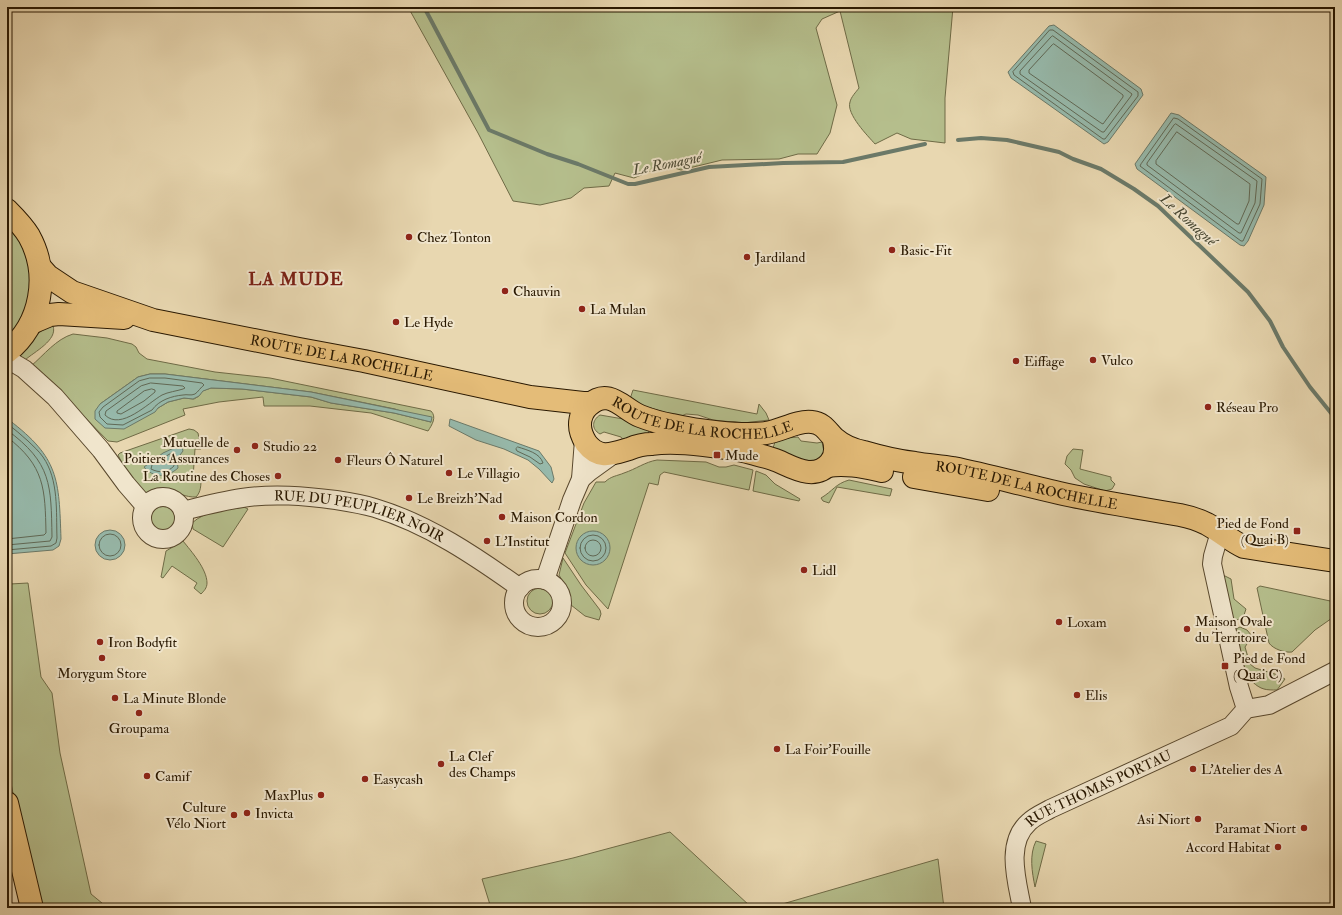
<svg xmlns="http://www.w3.org/2000/svg" width="1342" height="915" viewBox="0 0 1342 915" font-family="'IM FELL Double Pica',serif">
  <style>
    .green { fill: #b5be8c; stroke: #6f6b46; fill-rule: evenodd }
    .water { fill: #97baac; stroke: #6b7968 }
    .lines { fill: none; stroke-linecap: round; stroke-linejoin: round }
    .shore { stroke: #606956; stroke-width: 1 }
    .stream { stroke: #6b7968; stroke-width: 4 }
    .minor-casing { stroke: #59482d; stroke-width: 20 }
    .major-casing { stroke: #291801; stroke-width: 24 }
    .minor { stroke: #f0e5cc; stroke-width: 18 }
    .major { stroke: #e4bc78; stroke-width: 22 }
    .poi-dot { fill: #8f2418; stroke: #f0e5cc; stroke-width: 1.5 }
    .labels { text-anchor: middle; dominant-baseline: central; stroke-width: 4; stroke-linejoin: round; paint-order: stroke }
    .poi-label { font-size: 14px; fill: #291801; stroke: #f0e5cc; text-anchor: start }
    .street-label { font-size: 14px; fill: #291801; stroke: #f0e5cc }
    .water-label { font-size: 15px; font-style: italic; fill: #4a4934; stroke: #f0e5cc }
    .district-label { font-size: 18px; font-weight: bold; letter-spacing: 1px; fill: #7a1f14; stroke: #f0e5cc }
  </style>
  <rect width="100%" height="100%" fill="#e8d7b0"/>
  <filter id="stains"><feTurbulence type="fractalNoise" baseFrequency=".005" numOctaves="4"/><feColorMatrix values="0 0 0 0 .2 0 0 0 0 .09 0 0 0 0 .02 0 0 0 .5 -.17"/></filter>
  <radialGradient id="worn" r=".72"><stop offset=".6" stop-color="#630" stop-opacity="0"/><stop offset="1" stop-color="#630" stop-opacity=".3"/></radialGradient>
  <path class="green" d="M408 7H953L945 98V143L911 139 897 133 875 144C868 136 846 114 850 102 851 97 856 92 859 88L840 11 822 19 816 28 837 105 830 133 817 154H798L779 159 722 160 681 170 665 165 634 178 615 173 609 186 584 188 571 198 540 205 513 201 478 133Z
    M7 223 22 242 30 267 31 293 23 318 7 339Z
    M53 326C58 340 34 352 25 360L19 354C29 343 38 329 53 326Z
    M73 334 107 338 132 344 136 347 139 353 147 359 215 372 270 378 431 411C437 417 432 425 428 431L371 413 310 406H264L263 397 219 402 183 409 185 415 117 442 108 441 69 401 31 366C44 355 56 339 73 334ZM150 374H165L311 392 395 409 431 422 394 413 331 403 311 397 242 389 211 388 202 391 199 396 194 399 184 398 168 402 158 408 100 404 138 377Z
    M633 390 757 414 759 404 766 413 769 420 743 423 713 420 698 415 686 414 679 417 651 408 649 414 630 399Z
    M600 415 635 421 650 426 647 438 623 440 621 437 604 432 600 434C591 429 592 420 600 415Z
    M189 429 194 430 198 433 201 449H195L193 478H201C201 485 201 492 196 497 175 498 164 477 144 496L123 465 118 455 120 453Z
    M798 437 801 441 817 443 822 442 824 452 820 459C806 464 786 455 772 451L776 439Z
    M1073 449 1083 450 1080 469 1111 477V480L1115 484 1112 489 1105 491 1084 484 1075 478 1071 470 1065 464 1067 456Z
    M657 460 706 462 719 467H726L734 465 753 470 749 490 664 472 660 475 658 485 649 483 608 609 586 585 565 553 584 503 596 482H605C611 476 617 476 624 473 636 469 645 462 657 460Z
    M756 471 766 475 775 484 800 499 799 501 753 491Z
    M849 480 892 489 890 496 837 487 829 503 823 501 821 498C833 491 835 484 849 480Z
    M148 518a14 14 0 1 1 28 0a14 14 0 1 1-28 0Z
    M244 507 248 509 223 547 193 529 192 523C205 511 227 508 244 507Z
    M183 541C191 551 207 569 207 583 207 588 204 591 201 594L194 588 197 583 172 566 163 578 161 577 166 551Z
    M563 558 581 585 600 610 601 614 599 620 585 616 571 605 567 589 559 575Z
    M1223 575 1231 579 1234 599 1246 609 1243 618 1233 621Z
    M7 579 10 584 28 583 41 677 52 693 60 753 91 894 108 908H40L20 829 7 763Z
    M1260 586 1335 602V616L1315 630 1292 652C1285 653 1273 649 1269 643L1257 588Z
    M527 601a13 13 0 1 1 26 0a13 13 0 1 1-26 0Z
    M1240 627 1247 630 1252 636 1245 647 1250 664 1255 668 1278 675 1285 679 1277 690C1273 690 1267 690 1264 689 1256 687 1248 678 1245 672L1236 629Z
    M670 832 750 906 757 908 772 907 938 859 944 908H491L482 879 573 858Z
    M1036 841 1046 844 1035 887C1032 872 1029 855 1036 841Z"/>
  <path class="water" d="M1054 25 1141 89 1143 95 1108 142 1104 144 1011 78 1008 72 1049 26Z
    M1171 113 1179 115 1266 177 1264 205 1248 241 1244 246 1240 245 1137 169 1135 164Z
    M150 374H165L311 392 432 417 431 422 394 413 331 403 311 397 242 389 211 388 203 391 199 396 193 399 184 398 168 402 158 408 155 412 124 429 105 428 95 419V411L100 404 138 377Z
    M450 419 539 451 551 467 554 479 552 483 539 469 528 460 504 449 476 440 449 426Z
    M7 420H9C59 458 59 479 61 539L59 546 53 550 7 554Z
    M176 447H182L183 451 177 459 178 468C167 478 153 478 144 467L163 453Z
    M95 545a15 15 0 1 1 30 0a15 15 0 1 1-30 0Z
    M576 548a17 17 0 1 1 34 0a17 17 0 1 1-34 0Z"/>
  <g class="lines">
    <path class="shore" d="M1050 30H1053L1138 92V96L1105 139H1103L1014 75 1013 72Z
      M1053 36 1132 94 1131 96 1104 132H1102L1020 74V71L1051 37Z
      M1054 44 1123 95V97L1103 124 1101 123 1029 73V70L1052 45Z
      M1174 118 1178 119 1262 179 1260 204 1243 241H1241L1140 166 1141 164Z
      M1176 124 1257 181 1255 203 1241 233H1239L1147 165V163L1174 125Z
      M1177 132 1250 184 1249 201 1239 224H1237L1156 164V161Z
      M150 378H165L202 383 204 385C201 387 198 392 195 394 191 396 187 394 183 395 172 396 159 400 152 410L123 425 107 424 100 417 99 412 103 407 139 381Z
      M151 383 183 386 185 388 183 389C177 391 168 392 162 395 148 403 121 431 105 415L106 411 141 386Z
      M152 389 155 390V392L144 401 121 414 117 413V411L144 391Z
      M7 424C15 429 21 435 28 441 33 446 39 451 43 457 59 480 56 512 57 538L56 543 51 546 7 550
      M7 430C52 463 51 485 52 537L50 541 7 545
      M7 437C45 466 45 489 46 533L44 535 7 539
      M518 447C527 450 540 453 543 463L540 464 530 457 517 451 516 449Z
      M172 453 175 455 173 459 174 466C167 473 159 473 151 469L152 465Z
      M99 545a11 11 0 1 1 22 0a11 11 0 1 1-22 0Z
      M580 548a13 13 0 1 1 26 0a13 13 0 1 1-26 0Z
      M585 548a8 8 0 1 1 16 0a8 8 0 1 1-16 0Z"/>
    <path class="stream" d="M424 7 489 130 547 154 578 164 628 184H635L709 167 783 163 843 162 925 144
      M958 140 981 138 1007 140 1059 152 1073 159 1101 169 1134 189 1158 206 1248 292 1270 321 1283 347 1310 387 1335 418"/>
    <defs>
      <g id="minor">
        <path d="M7 359 24 369 55 397 101 450 126 484 145 506"/>
        <path d="M581 479 589 472 614 454"/>
        <circle cx="163" cy="518" r="21"/>
        <path id="s1" d="M183 511C203 506 222 501 242 498 273 493 305 496 336 500 349 502 362 504 375 508 428 524 475 556 520 588"/>
        <path d="M1220 532 1213 556 1212 564 1239 687 1246 709"/>
        <circle cx="538" cy="603" r="24"/>
        <path d="M545 580 572 500 581 479 584 440"/>
        <path id="s2" d="M1022 908C1017 881 1005 843 1029 822 1035 816 1043 813 1050 809L1231 726 1246 709 1269 705 1335 671"/>
      </g>
      <g id="major">
        <path d="M7 210C15 218 23 226 29 236 50 274 42 324 7 352"/>
        <path id="s3" d="M40 267 48 276 72 292 153 320 299 349 364 361 530 397 583 403H591"/>
        <path d="M31 323 50 315 59 314 124 318"/>
        <path id="s4" d="M833 437C836 446 837 455 830 463 815 481 794 468 778 461 771 458 763 456 755 454 739 449 721 447 704 445 687 443 669 441 652 444 644 444 636 446 629 449 612 454 599 460 586 443 583 438 580 432 580 425 580 417 583 410 589 405 609 387 623 409 640 416 650 420 661 423 672 425 698 431 740 436 766 433 781 431 797 420 812 422 823 423 827 431 834 438 842 445 853 450 864 452 881 457 898 461 915 463 927 465 940 466 953 468 988 475 1023 485 1059 493 1099 502 1140 508 1180 515 1190 517 1199 520 1207 524 1220 531 1231 541 1244 547L1335 561"/>
        <path d="M828 466C846 463 863 467 882 471"/>
        <path d="M914 477 988 490"/>
        <path d="M7 803 32 908"/>
      </g>
    </defs>
    <use href="#minor" class="minor-casing"/>
    <use href="#major" class="major-casing"/>
    <use href="#minor" class="minor"/>
    <use href="#major" class="major"/>
  </g>
  <g class="poi-dot">
    <circle cx="409" cy="237" r="4"/>
    <circle cx="892" cy="250" r="4"/>
    <circle cx="747" cy="257" r="4"/>
    <circle cx="505" cy="291" r="4"/>
    <circle cx="582" cy="309" r="4"/>
    <circle cx="396" cy="322" r="4"/>
    <circle cx="1093" cy="360" r="4"/>
    <circle cx="1016" cy="361" r="4"/>
    <circle cx="1208" cy="407" r="4"/>
    <circle cx="255" cy="446" r="4"/>
    <circle cx="237" cy="450" r="4"/>
    <rect x="713" y="451" width="8" height="8" rx="2"/>
    <circle cx="338" cy="460" r="4"/>
    <circle cx="449" cy="473" r="4"/>
    <circle cx="278" cy="476" r="4"/>
    <circle cx="409" cy="498" r="4"/>
    <circle cx="502" cy="517" r="4"/>
    <rect x="1293" y="527" width="8" height="8" rx="2"/>
    <circle cx="487" cy="541" r="4"/>
    <circle cx="804" cy="570" r="4"/>
    <circle cx="1059" cy="622" r="4"/>
    <circle cx="1187" cy="629" r="4"/>
    <circle cx="100" cy="642" r="4"/>
    <circle cx="102" cy="658" r="4"/>
    <rect x="1221" y="662" width="8" height="8" rx="2"/>
    <circle cx="1077" cy="695" r="4"/>
    <circle cx="115" cy="698" r="4"/>
    <circle cx="139" cy="713" r="4"/>
    <circle cx="777" cy="749" r="4"/>
    <circle cx="441" cy="764" r="4"/>
    <circle cx="1193" cy="769" r="4"/>
    <circle cx="147" cy="776" r="4"/>
    <circle cx="365" cy="779" r="4"/>
    <circle cx="321" cy="795" r="4"/>
    <circle cx="247" cy="813" r="4"/>
    <circle cx="234" cy="815" r="4"/>
    <circle cx="1198" cy="819" r="4"/>
    <circle cx="1304" cy="828" r="4"/>
    <circle cx="1278" cy="847" r="4"/>
  </g>
  <g class="labels">
    <g class="poi-label">
      <text x="417" y="237">Chez Tonton</text>
      <text x="900" y="250">Basic-Fit</text>
      <text x="755" y="257">Jardiland</text>
      <text x="513" y="291">Chauvin</text>
      <text x="590" y="309">La Mulan</text>
      <text x="404" y="322">Le Hyde</text>
      <text x="1101" y="360">Vulco</text>
      <text x="1024" y="361">Eiffage</text>
      <text x="1216" y="407">Réseau Pro</text>
      <text x="229" y="442" text-anchor="end">Mutuelle de<tspan x="229" dy="16">Poitiers Assurances</tspan></text>
      <text x="263" y="446">Studio 22</text>
      <text x="725" y="455">Mude</text>
      <text x="346" y="460">Fleurs Ô Naturel</text>
      <text x="457" y="473">Le Villagio</text>
      <text x="270" y="476" text-anchor="end">La Routine des Choses</text>
      <text x="417" y="498">Le Breizh'Nad</text>
      <text x="510" y="517">Maison Cordon</text>
      <text x="1289" y="523" text-anchor="end">Pied de Fond<tspan x="1289" dy="16">(Quai B)</tspan></text>
      <text x="495" y="541">L'Institut</text>
      <text x="812" y="570">Lidl</text>
      <text x="1195" y="621">Maison Ovale<tspan x="1195" dy="16">du Territoire</tspan></text>
      <text x="1067" y="622">Loxam</text>
      <text x="108" y="642">Iron Bodyfit</text>
      <text x="1233" y="658">Pied de Fond<tspan x="1233" dy="16">(Quai C)</tspan></text>
      <text x="102" y="673" text-anchor="middle">Morygum Store</text>
      <text x="1085" y="695">Elis</text>
      <text x="123" y="698">La Minute Blonde</text>
      <text x="139" y="728" text-anchor="middle">Groupama</text>
      <text x="785" y="749">La Foir'Fouille</text>
      <text x="449" y="756">La Clef<tspan x="449" dy="16">des Champs</tspan></text>
      <text x="1201" y="769">L'Atelier des A</text>
      <text x="155" y="776">Camif</text>
      <text x="373" y="779">Easycash</text>
      <text x="313" y="795" text-anchor="end">MaxPlus</text>
      <text x="226" y="807" text-anchor="end">Culture<tspan x="226" dy="16">Vélo Niort</tspan></text>
      <text x="255" y="813">Invicta</text>
      <text x="1190" y="819" text-anchor="end">Asi Niort</text>
      <text x="1296" y="828" text-anchor="end">Paramat Niort</text>
      <text x="1270" y="847" text-anchor="end">Accord Habitat</text>
    </g>
    <g class="street-label">
      <text stroke="none"><textPath href="#s3" startOffset="319">ROUTE DE LA ROCHELLE</textPath></text>
      <text stroke="none"><textPath href="#s4" startOffset="445">ROUTE DE LA ROCHELLE</textPath></text>
      <text stroke="none"><textPath href="#s4" startOffset="786">ROUTE DE LA ROCHELLE</textPath></text>
      <text stroke="none"><textPath href="#s1" startOffset="181">RUE DU PEUPLIER NOIR</textPath></text>
      <text stroke="none"><textPath href="#s2" startOffset="168">RUE THOMAS PORTAU</textPath></text>
    </g>
    <g class="water-label">
      <text transform="translate(667 164) rotate(-11)">Le Romagné</text>
      <text transform="translate(1188 220) rotate(42)">Le Romagné</text>
    </g>
    <g class="district-label">
      <text x="296" y="279">LA MUDE</text>
    </g>
  </g>
  <rect width="1342" height="915" fill="none" stroke="#e8d7b0" stroke-width="24"/>
  <rect x="8" y="8" width="1326" height="899" fill="none" stroke="#291801" stroke-width="2"/>
  <rect x="12" y="12" width="1318" height="891" fill="none" stroke="#291801"/>
  <rect width="100%" height="100%" filter="url(#stains)"/>
  <rect width="100%" height="100%" fill="url(#worn)"/>
</svg>
